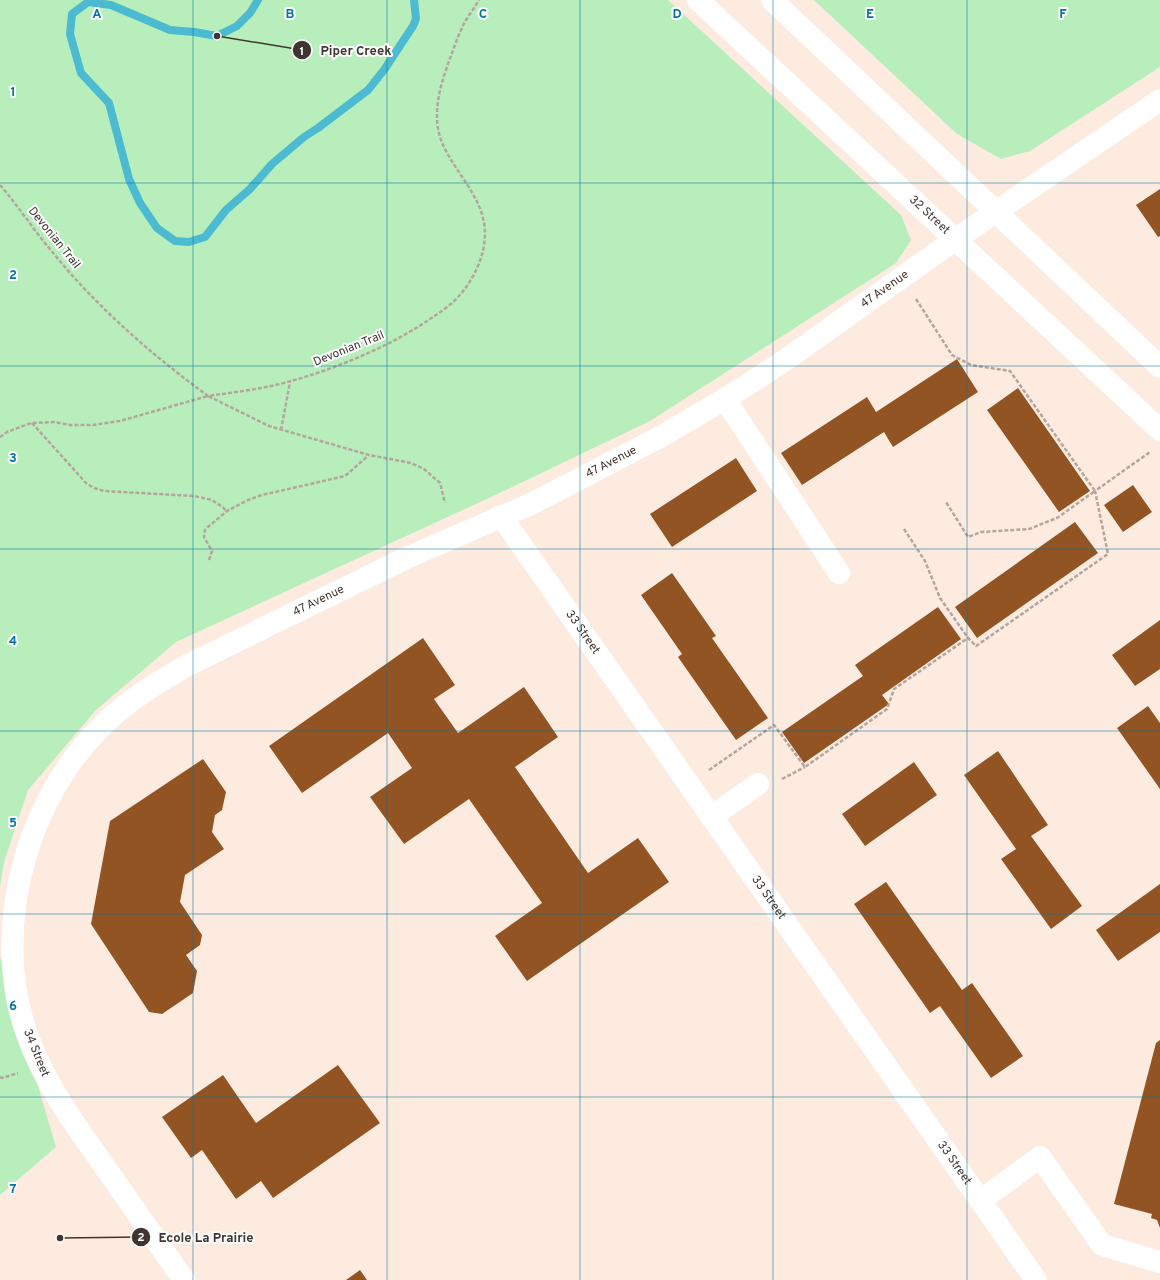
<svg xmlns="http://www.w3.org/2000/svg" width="1160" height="1280" viewBox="0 0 1160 1280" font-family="Overpass,sans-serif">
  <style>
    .green { fill: #b7eebc }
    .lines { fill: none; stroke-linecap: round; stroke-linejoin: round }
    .stream { stroke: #4cbad0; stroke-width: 8 }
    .building { fill: #935424 }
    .path { stroke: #b4a69d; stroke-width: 2.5; stroke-dasharray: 4 2; stroke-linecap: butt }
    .minor { stroke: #fff; stroke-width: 22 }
    .major { stroke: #fff; stroke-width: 22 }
    .grid { fill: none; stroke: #03759f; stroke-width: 1; stroke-opacity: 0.55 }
    .labels { text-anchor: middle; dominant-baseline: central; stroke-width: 4; stroke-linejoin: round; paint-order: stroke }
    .street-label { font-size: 12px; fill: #3f3631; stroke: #fcfcfc }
    .grid-label { font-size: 13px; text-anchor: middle; font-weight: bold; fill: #03759f; stroke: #fcfcfc; stroke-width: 4; stroke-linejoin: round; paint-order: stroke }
    .leader { fill: none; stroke: #3f3631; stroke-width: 1.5 }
    .callout-dot { fill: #3f3631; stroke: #fcfcfc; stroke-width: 1.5 }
    .mark-label { font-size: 12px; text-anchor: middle; font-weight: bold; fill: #fff }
    .callout-label { font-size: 13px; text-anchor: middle; font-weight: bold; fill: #3f3631; stroke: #fcfcfc; stroke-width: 4; stroke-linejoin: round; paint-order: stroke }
  </style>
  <rect width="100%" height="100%" fill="#fdebe0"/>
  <path class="green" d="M0 0H668L901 215 911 240 896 263 650 421 504 491 176 642 96 710 28 790 4 862 0 887Z
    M814 0H1160V67L1030 151 1001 159 957 134Z
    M0 957 56 1147 0 1195Z"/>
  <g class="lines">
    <path class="stream" d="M258 0 250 13 237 26 217 36 194 32 170 30 111 5 88 2 72 14 70 34 81 73 109 103 129 179 140 203 157 228 175 241 189 242 205 237 226 210 250 189 272 164 304 137 318 128 368 90 384 70 413 26 416 19 414 0"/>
  </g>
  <path class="building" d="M1160 189V236L1158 237 1136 205Z
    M957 359 978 392 893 447 884 432 802 485 781 453 867 397 876 412Z
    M1018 388 1090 491 1059 512 987 410Z
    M736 458 757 491 672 547 650 514Z
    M1133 485 1152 512 1123 532 1104 505Z
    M1075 522 1098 553 977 638 955 607Z
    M672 573 716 636 712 638 768 718 736 740 678 657 682 654 641 595Z
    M938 607 961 639 882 695 889 704 804 763 782 732 863 676 855 665Z
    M1160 620V669L1135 686 1112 655Z
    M423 638 455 685 434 699 458 733 524 687 558 737 515 767 588 873 638 838 669 882 527 981 495 936 542 903 469 799 404 844 370 797 412 768 388 733 302 793 269 746Z
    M1148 706 1160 723V789L1117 728Z
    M998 751 1048 825 1031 836 1082 906 1051 929 1001 859 1016 849 964 775Z
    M203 759 226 792 222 810 215 815 212 832 224 849 185 875 180 902 202 935 200 945 186 955 197 971 193 993 162 1014 149 1012 91 924 110 821Z
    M914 762 937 795 865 846 842 814Z
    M886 882 962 990 972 983 1023 1056 991 1078 940 1006 930 1013 854 904Z
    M1160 884V932L1118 961 1096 930Z
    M1160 1040V1228L1157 1220 1151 1218 1152 1214 1114 1204 1156 1043Z
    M338 1065 380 1123 273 1198 261 1181 236 1199 202 1150 191 1158 162 1117 223 1075 256 1123Z
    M360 1270 367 1280H346Z"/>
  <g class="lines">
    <path class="path" d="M0 185C19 207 35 232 54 254 98 308 152 355 208 396 235 392 264 389 291 381 338 368 393 345 433 317 442 311 452 304 459 296 477 276 490 245 483 218 477 193 455 170 444 147 429 116 441 83 452 53 455 45 458 36 462 28 466 18 474 9 479 0
      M916 299 952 355 971 365 1010 371 1095 491 1057 518 1029 529 981 532 968 537 946 502
      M32 423 86 483 94 488 104 491 194 496 212 500 221 506 227 511
      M281 430 290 382
      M0 437 7 432 31 423 54 422 70 425H93L120 421 208 396 269 426 369 455 411 463 424 469 440 483 445 503
      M904 529 925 561 940 598 968 638
      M209 560 212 551 204 537 205 530 208 527 227 511 248 500 262 495 345 476 369 455
      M709 770 774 725 805 767 887 709 894 689 968 638 976 646 1108 554 1095 491 1150 452
      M782 779 805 767
      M0 1077 2 1078 18 1073"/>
    <g class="minor">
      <path d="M725 399 839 573"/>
      <path id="s1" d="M501 516 1036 1280"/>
      <path d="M711 817 758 784"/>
      <path d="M980 1201 1040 1157 1102 1245 1160 1262"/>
      <path id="s2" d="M184 1280 72 1120C47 1082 25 1042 17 997 0 903 32 799 97 731 123 703 155 684 188 665L404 559 533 503 660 437 725 399 781 363 956 239 1160 100"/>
    </g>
    <g class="major">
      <path id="s3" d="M698 0 1160 430"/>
      <path d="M772 0 1160 367"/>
    </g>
  </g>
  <path class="grid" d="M193 0V1280M387 0V1280M580 0V1280M773 0V1280M967 0V1280M0 183H1160M0 366H1160M0 549H1160M0 731H1160M0 914H1160M0 1097H1160"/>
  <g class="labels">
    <g class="street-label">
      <text stroke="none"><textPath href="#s3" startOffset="316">32 Street</textPath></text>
      <text transform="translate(54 238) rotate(51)">Devonian Trail</text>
      <text stroke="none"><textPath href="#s2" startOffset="1525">47 Avenue</textPath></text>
      <text transform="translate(349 349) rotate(-22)">Devonian Trail</text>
      <text stroke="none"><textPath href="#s2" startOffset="1201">47 Avenue</textPath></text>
      <text stroke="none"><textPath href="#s2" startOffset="877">47 Avenue</textPath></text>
      <text stroke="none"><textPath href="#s1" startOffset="142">33 Street</textPath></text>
      <text stroke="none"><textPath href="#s1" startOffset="466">33 Street</textPath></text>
      <text transform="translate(36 1053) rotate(68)">34 Street</text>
      <text stroke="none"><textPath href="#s1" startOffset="790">33 Street</textPath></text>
    </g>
  </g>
  <g class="grid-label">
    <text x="97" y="18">A</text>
    <text x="290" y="18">B</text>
    <text x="483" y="18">C</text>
    <text x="677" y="18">D</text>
    <text x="870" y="18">E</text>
    <text x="1063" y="18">F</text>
    <text x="13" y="96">1</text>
    <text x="13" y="279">2</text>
    <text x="13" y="462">3</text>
    <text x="13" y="645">4</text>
    <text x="13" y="827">5</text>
    <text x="13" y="1010">6</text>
    <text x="13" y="1193">7</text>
  </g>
  <path class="leader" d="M217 36L302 50M60 1238L141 1237"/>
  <g class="callout-dot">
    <circle cx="217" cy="36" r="4"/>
    <circle cx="60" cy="1238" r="4"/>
    <circle cx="302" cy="50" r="10"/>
    <circle cx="141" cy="1237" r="10"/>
  </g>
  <g class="mark-label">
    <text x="302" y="55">1</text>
    <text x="141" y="1241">2</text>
  </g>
  <g class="callout-label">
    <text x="356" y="55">Piper Creek</text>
    <text x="206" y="1242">Ecole La Prairie</text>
  </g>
</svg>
